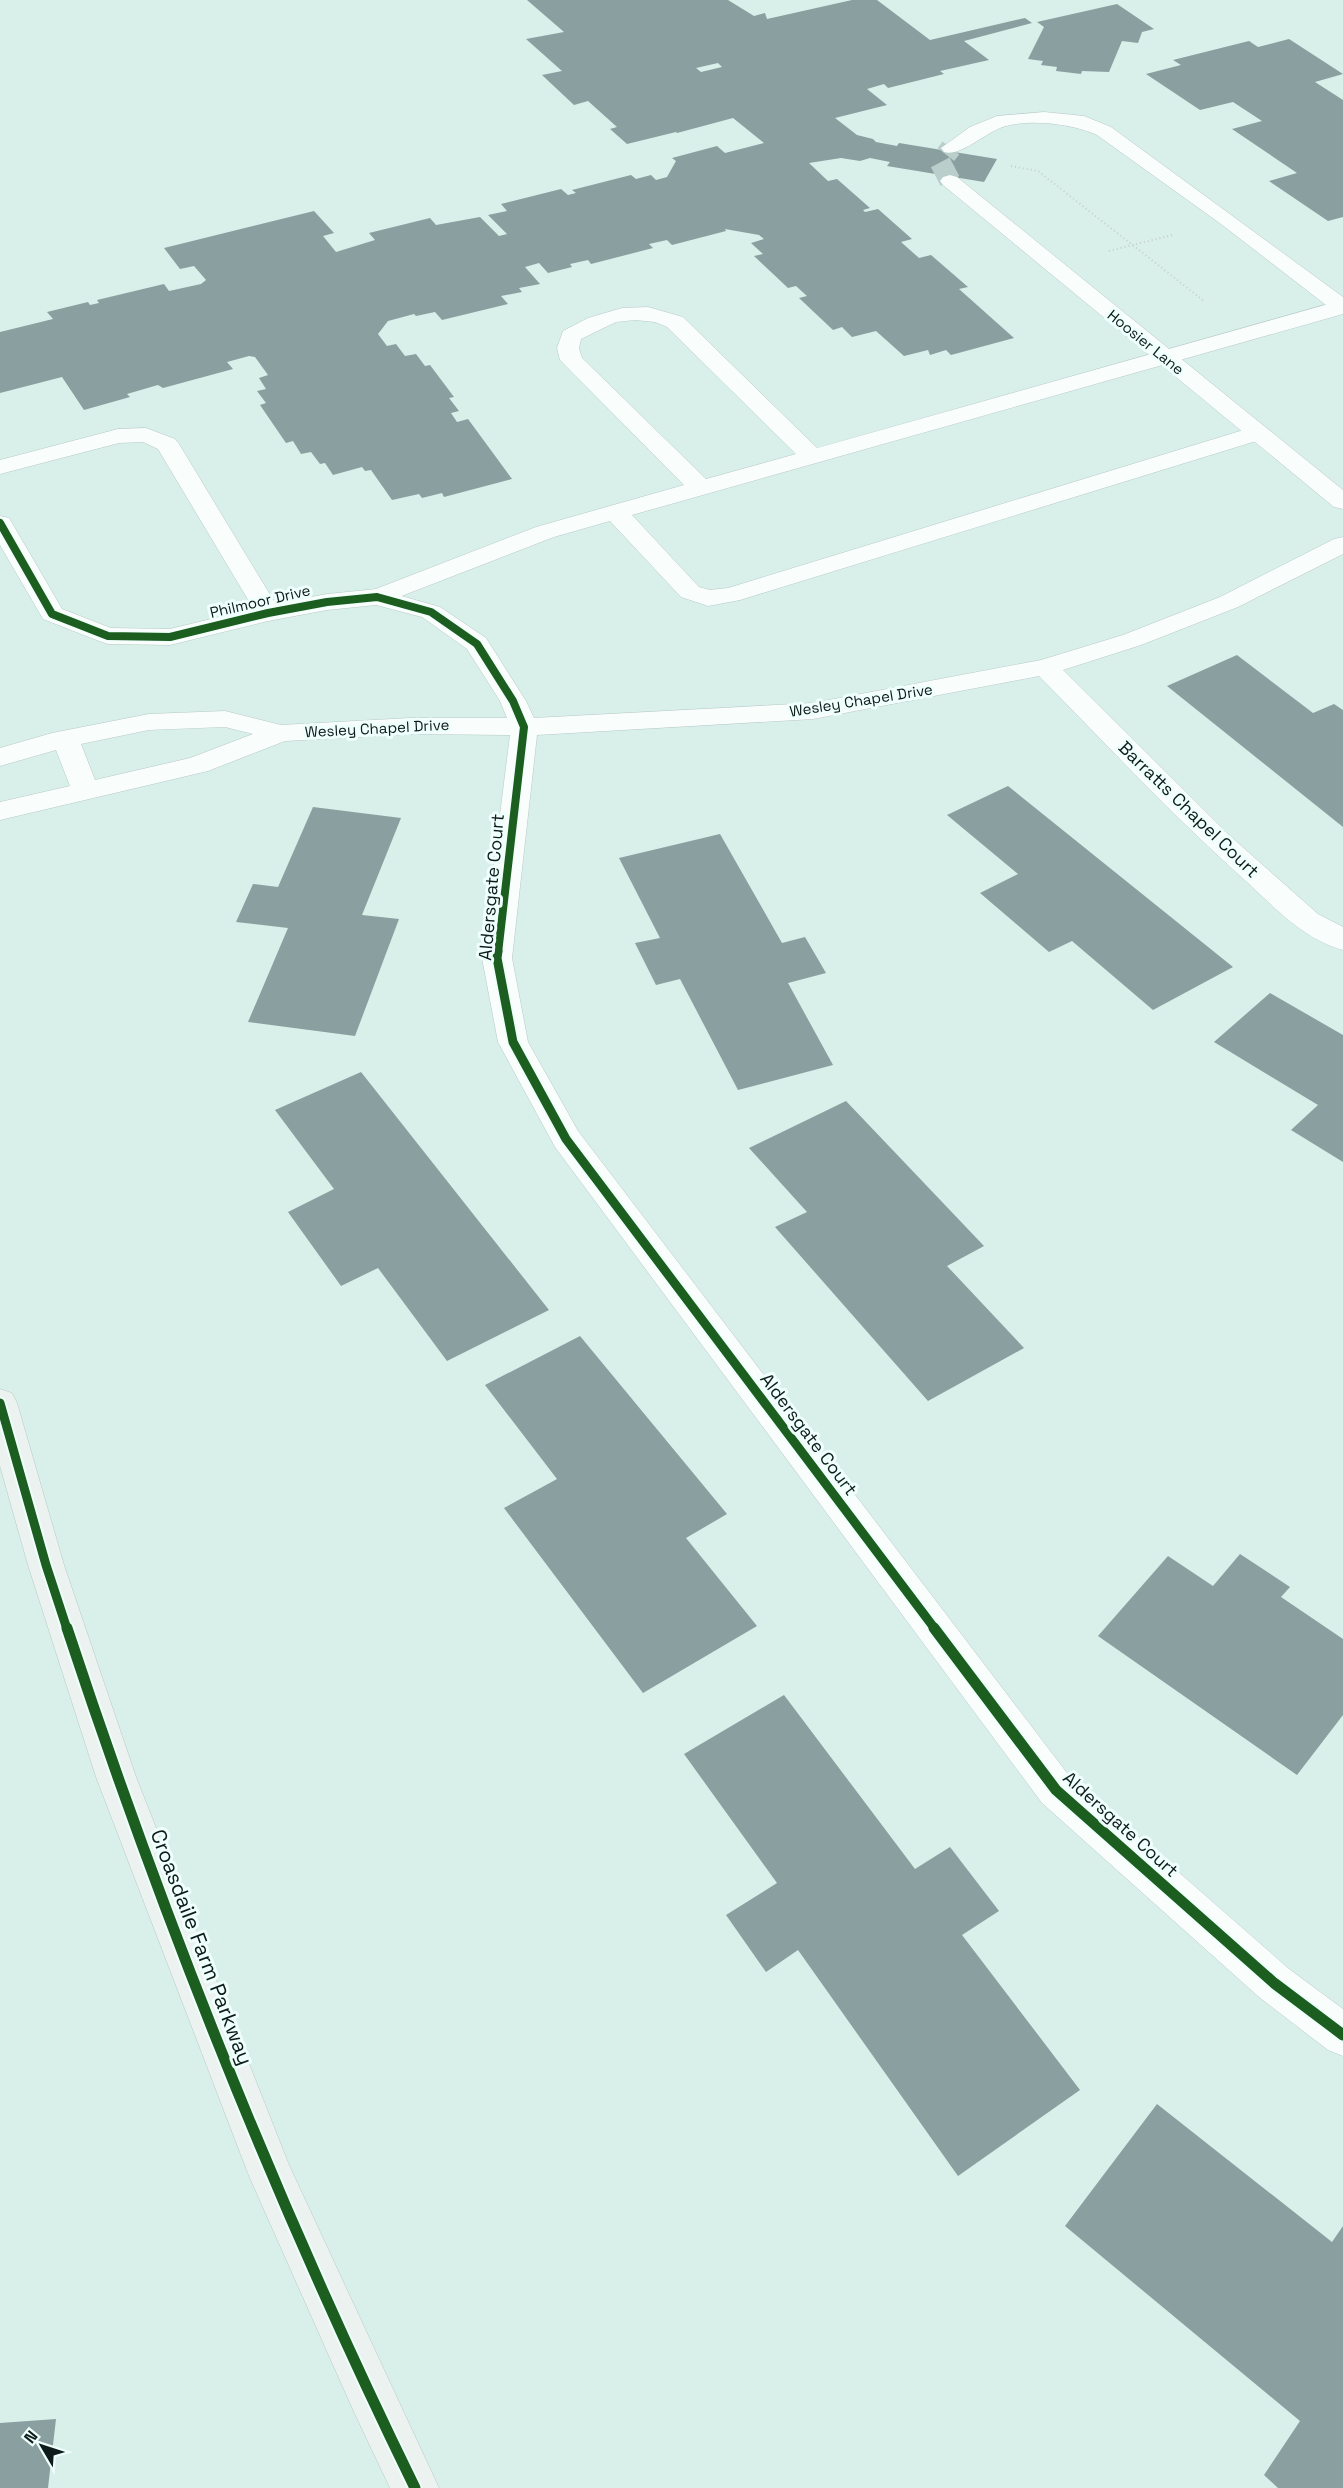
<svg xmlns="http://www.w3.org/2000/svg" width="1343" height="2488" viewBox="0 0 1343 2488" font-family="'Space Grotesk',sans-serif">
  <style>
    .building { fill: #8a9f9f; fill-rule: evenodd }
    .lines { fill: none; stroke-linecap: round; stroke-linejoin: round }
    .street-tunnel { stroke: #bacfcb; stroke-width: 21; stroke-dasharray: 21 10; stroke-linecap: butt }
    .lane-casing { stroke: #b8cac7; stroke-width: 1 }
    .street-casing { stroke: #b8cac7; stroke-width: 1 }
    .secondary-casing { stroke: #b8cac7; stroke-width: 1 }
    .path { stroke: #c8cecd; stroke-width: 2; stroke-dasharray: 1 3; stroke-linecap: butt }
    .lane { fill: #f9fdfc; fill-rule: evenodd }
    .street { fill: #f9fdfc; fill-rule: evenodd }
    .secondary { fill: #ebf2ef; fill-rule: evenodd }
    .cycleway-far2-casing { stroke: #effffc; stroke-width: 10 }
    .cycleway-far1-casing { stroke: #effffc; stroke-width: 13 }
    .cycleway-casing { stroke: #effffc; stroke-width: 15 }
    .cycleway-far2 { stroke: #1b5e20; stroke-width: 8 }
    .cycleway-far1 { stroke: #1b5e20; stroke-width: 9 }
    .cycleway { stroke: #1b5e20; stroke-width: 11 }
    .labels { text-anchor: middle; dominant-baseline: central; stroke-width: 6; stroke-linejoin: round; paint-order: stroke }
    .far-street-label { font-size: 15px; fill: #0d1c1a; stroke: #effffc }
    .street-label { font-size: 18px; fill: #0d1c1a; stroke: #effffc }
    .near-street-label { font-size: 21px; fill: #0d1c1a; stroke: #effffc }
  </style>
  <rect width="100%" height="100%" fill="#d8efea"/>
  <path class="building" d="M527 0H728L754 16 765 13 767 19 852 0H877L930 40 1025 18 1032 23 964 41 989 60 940 71 944 74 888 88 884 84 867 89 887 105 835 118 857 135 873 139 876 142 897 146 899 143 997 159 984 182 887 166 890 162 870 158 860 161 841 158 809 163 828 181 837 179 870 208 863 210 865 212 878 209 912 239 901 242 919 258 931 255 968 287 959 289 1014 338 951 355 946 350 930 355 928 350 904 356 876 331 852 337 842 327 833 330 799 298 807 296 796 286 788 288 754 256 763 254 751 243 764 239 759 235 725 229 726 231 672 245 667 240 649 244 653 248 591 264 588 260 570 264 572 267 548 273 539 263 525 267 540 284 519 288 522 292 501 296 508 304 442 320 435 312 416 316 414 314 388 321 378 334 387 346 396 344 405 356 416 354 425 366 430 365 454 397 449 398 459 411 451 413 457 422 468 419 512 479 444 497 442 493 422 498 419 494 392 500 371 470 365 471 362 467 333 475 325 463 320 464 311 452 301 454 293 441 286 443 260 405 266 403 257 391 266 389 259 378 268 375 255 357 249 356 227 362 233 369 163 388 158 385 127 394 130 397 84 410 62 377 0 393V332L53 319 47 312 88 302 90 305 99 303 97 300 164 284 169 291 201 284 206 280 194 266 180 269 164 248 314 211 334 233 323 236 336 252 375 240 369 233 430 218 436 225 480 217 499 236 507 234 488 215 507 211 501 204 561 189 568 195 576 193 572 190 631 175 636 179 651 175 656 180 667 177 676 161 672 158 717 146 725 153 764 143 733 118 677 133 676 132 627 144 610 129 617 127 588 101 574 105 542 75 562 71 526 39 564 32ZM718 63 722 67 701 72 696 68Z
    M1117 4 1154 29 1142 32 1138 43 1122 41 1109 72 1082 71 1081 74 1056 71 1057 67 1041 65 1043 61 1028 59 1044 27 1037 22Z
    M1289 39 1343 74 1315 82 1343 100V217L1328 221 1269 181 1297 173 1232 129 1262 121 1233 102 1200 110 1146 74 1181 65 1173 60 1249 41 1258 47Z
    M1237 655 1313 713 1334 704 1343 710V827L1167 686Z
    M1008 786 1233 967 1153 1010 1072 941 1049 952 980 893 1018 874 947 815Z
    M313 807 401 818 362 915 399 919 355 1036 248 1022 288 928 236 922 253 884 278 887Z
    M720 834 782 943 805 937 826 973 788 983 833 1065 738 1090 680 979 656 985 635 943 660 938 619 858Z
    M1270 993 1343 1035V1162L1291 1130 1318 1105 1214 1042Z
    M361 1072 549 1310 447 1361 378 1268 341 1286 288 1212 334 1189 275 1110Z
    M846 1101 984 1246 947 1266 1024 1348 928 1401 775 1227 807 1212 749 1148Z
    M580 1336 727 1514 686 1538 757 1626 643 1693 504 1508 557 1479 485 1385Z
    M1240 1554 1290 1587 1281 1597 1343 1639V1715L1297 1775 1098 1636 1168 1556 1213 1586Z
    M784 1695 915 1869 950 1847 999 1911 962 1935 1080 2090 958 2176 798 1950 766 1972 726 1915 777 1883 684 1754Z
    M1157 2104 1332 2242 1343 2226V2488H1278L1264 2475 1300 2421 1065 2226Z
    M56 2419 48 2488H0V2423Z"/>
  <g class="lines">
    <path class="street-tunnel" d="M950 181 940 162 951 148"/>
    <defs>
      <path id="lane" d="M1343 300V314L632 515 699 587 710 590 728 588 1250 428 1258 426 1266 428 1270 433 1266 438 740 600 708 606 681 597 610 521 554 537 386 602 377 605 368 602 364 597 368 592 536 527 684 485 560 360 557 348 563 331 588 318 622 308 648 307 683 317 817 448ZM635 320 655 322 667 327 796 454 706 479 582 358 579 348 581 339 616 322Z
        M146 428 175 439 179 444 281 613 277 618 268 621 259 618 158 449 143 442 119 443 0 474V460L118 429Z"/>
      <path id="street" d="M1044 112 1084 116 1111 127 1343 297V314L1335 312 1221 224 1097 135C1073 124 1032 119 1006 126 986 131 962 157 944 152L941 148 970 127 997 116Z
        M950 175 957 177 1343 490V509L1334 507 943 185 940 181 943 177Z
        M0 516 9 518 12 523 62 609 111 628 170 629 268 605 327 594 377 589 440 607 486 638 526 701 534 718 813 703 1041 660 1123 635 1220 597 1334 539 1343 537V554L1238 607 1141 645 1063 670 1229 835 1318 914 1343 927V950C1304 939 1276 909 1247 882 1174 817 1108 746 1039 676L813 719 537 735 512 958 528 1042 578 1131 1070 1777 1289 1969 1343 2009V2056L1328 2050 1259 1997 1042 1803 555 1147 498 1042 482 958 510 735 411 734 285 741 208 771 0 820V802L70 786 56 750 0 766V748L52 733 149 714 225 711 281 725 411 718H507L500 701 467 649 422 617 376 605 327 610 268 621 170 645 108 644 99 641 43 619 0 545ZM225 727 253 734 190 758 95 780 81 744 149 730Z"/>
      <path id="secondary" d="M0 1389 12 1393 17 1403 64 1565 136 1777 289 2165 439 2488H390L354 2412 249 2176 96 1777 28 1565 0 1466Z"/>
    </defs>
    <use href="#lane" class="lane-casing"/>
    <use href="#street" class="street-casing"/>
    <use href="#secondary" class="secondary-casing"/>
    <path class="path" d="M1011 166 1038 171 1204 301
      M1109 251 1172 235"/>
    <use href="#lane" class="lane"/>
    <use href="#street" class="street"/>
    <use href="#secondary" class="secondary"/>
    <defs>
      <path id="cycleway-far2" d="M0 523 52 614 108 636 170 637 268 613 327 602 377 597 431 612 477 644 513 701 524 727 498 953"/>
      <path id="cycleway-far1" d="M498 951 497 958 513 1042 566 1139 935 1629
        M0 1403 46 1565 67 1629"/>
      <path id="cycleway" d="M67 1628C164 1922 279 2210 415 2488
        M934 1628 1056 1790 1274 1983 1343 2035"/>
    </defs>
    <use href="#cycleway-far2" class="cycleway-far2-casing"/>
    <use href="#cycleway-far1" class="cycleway-far1-casing"/>
    <use href="#cycleway" class="cycleway-casing"/>
    <use href="#cycleway-far2" class="cycleway-far2"/>
    <use href="#cycleway-far1" class="cycleway-far1"/>
    <use href="#cycleway" class="cycleway"/>
  </g>
  <g class="labels">
    <g class="far-street-label">
      <text transform="translate(1146 342) rotate(39)">Hoosier Lane</text>
      <text transform="translate(260 601) rotate(-13)">Philmoor Drive</text>
      <text transform="translate(861 700) rotate(-9)">Wesley Chapel Drive</text>
      <text transform="translate(377 728) rotate(-3)">Wesley Chapel Drive</text>
    </g>
    <g class="street-label">
      <text transform="translate(1189 809) rotate(44)">Barratts Chapel Court</text>
      <text transform="translate(491 887) rotate(-85)">Aldersgate Court</text>
      <text transform="translate(809 1434) rotate(53)">Aldersgate Court</text>
      <text transform="translate(1121 1824) rotate(42)">Aldersgate Court</text>
    </g>
    <g class="near-street-label">
      <text transform="translate(202 1947) rotate(69)">Croasdaile Farm Parkway</text>
    </g>
  </g>
  <g transform="translate(42 2446) rotate(309)" stroke="#effffc" stroke-width="4.5" paint-order="stroke">
  <path d="M0-4.5L10 22L0 15L-10 22Z" fill="#0d1c1a"/>
  <text y="-9" font-size="16" font-weight="bold" text-anchor="middle" fill="#0d1c1a">N</text>
  </g>
</svg>
